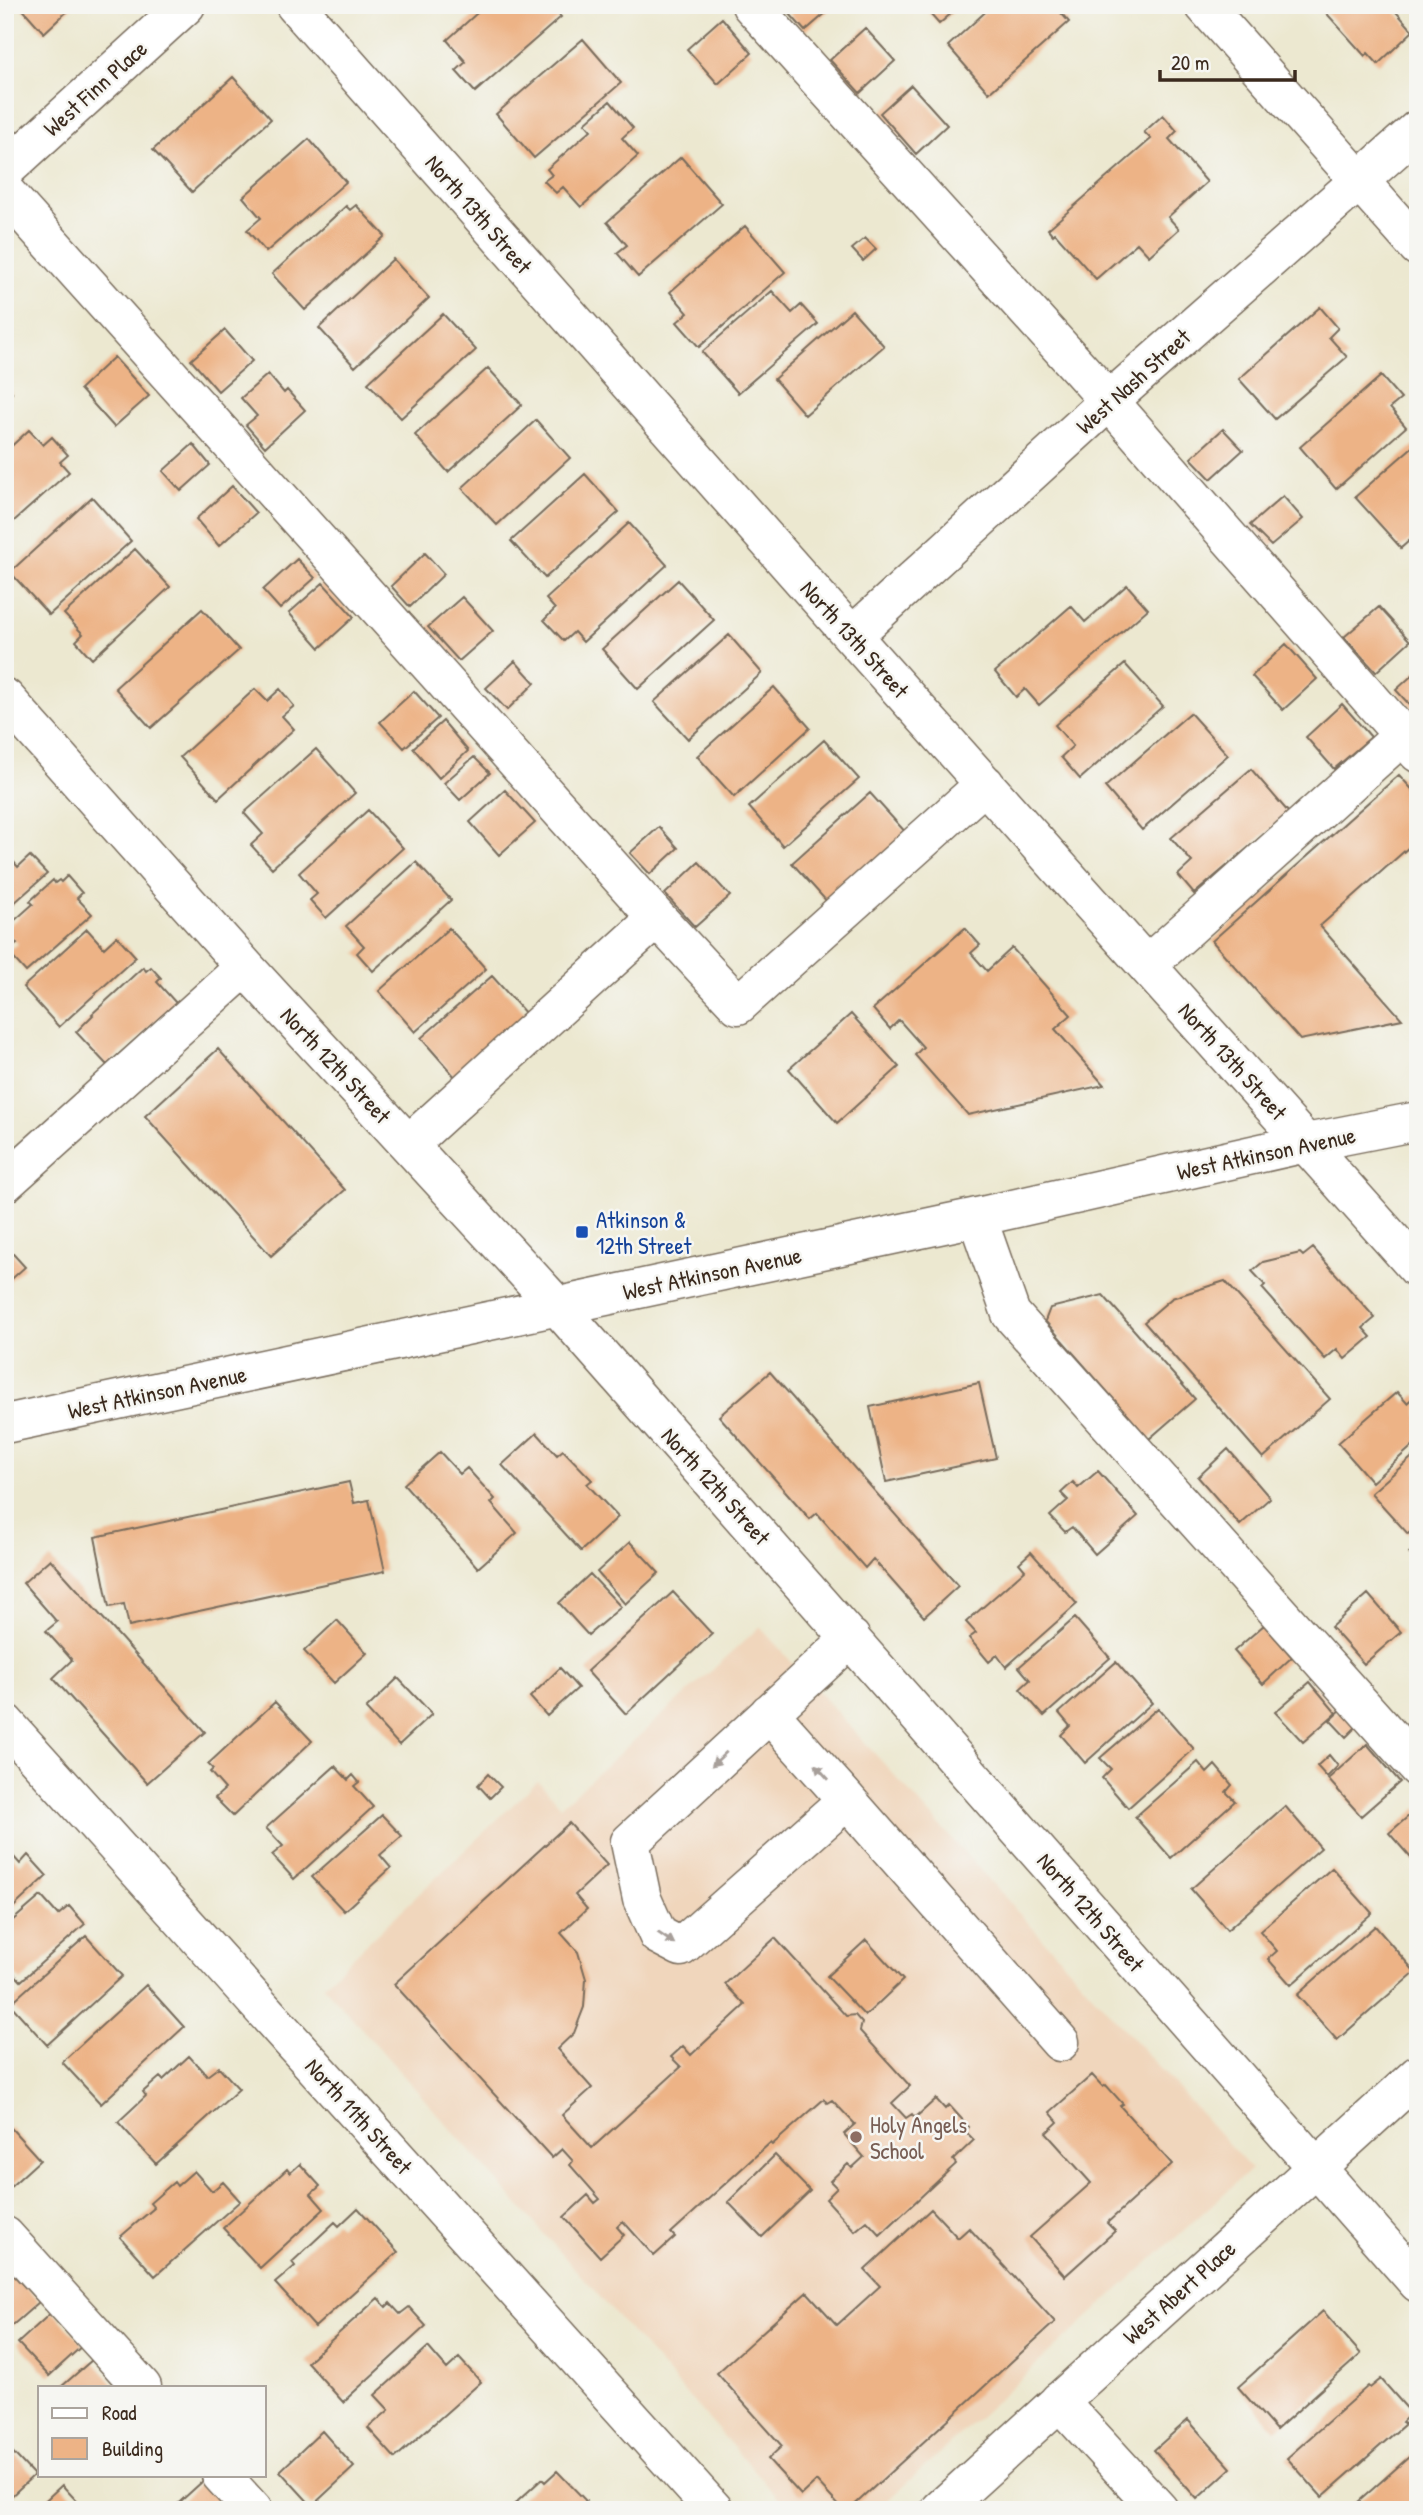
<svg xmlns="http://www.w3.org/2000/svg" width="1423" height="2515" viewBox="0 0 1423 2515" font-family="'Patrick Hand',sans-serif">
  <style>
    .built { fill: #f0d6bc }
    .building { fill: #edb386 }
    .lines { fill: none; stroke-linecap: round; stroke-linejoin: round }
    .minor-casing { stroke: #796c5c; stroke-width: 41 }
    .minor { stroke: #fff; stroke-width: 38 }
    .oneway { fill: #a79f9a }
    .transit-dot { fill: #1a4fb4; stroke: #f6f6f2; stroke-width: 2.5 }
    .education-dot { fill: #8d6e63; stroke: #f6f6f2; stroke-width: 2.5 }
    .labels { text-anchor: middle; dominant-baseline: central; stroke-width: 5; stroke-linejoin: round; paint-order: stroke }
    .street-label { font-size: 23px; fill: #3b2a1e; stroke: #f6f6f2 }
    .transit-label { font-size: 23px; fill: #164399; stroke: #f6f6f2; text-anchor: start }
    .education-label { font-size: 23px; fill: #785e54; stroke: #f6f6f2; text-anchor: start }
  </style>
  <rect width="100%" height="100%" fill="#f6f6f2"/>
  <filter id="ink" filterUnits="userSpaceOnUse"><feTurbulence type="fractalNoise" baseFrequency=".0143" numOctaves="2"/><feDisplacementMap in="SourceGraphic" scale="14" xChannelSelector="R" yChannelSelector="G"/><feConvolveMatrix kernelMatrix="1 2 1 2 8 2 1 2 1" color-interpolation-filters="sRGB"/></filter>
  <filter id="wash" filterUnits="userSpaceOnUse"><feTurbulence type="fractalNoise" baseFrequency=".00686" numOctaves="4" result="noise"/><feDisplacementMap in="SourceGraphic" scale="28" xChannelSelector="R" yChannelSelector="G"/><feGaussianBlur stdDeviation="1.57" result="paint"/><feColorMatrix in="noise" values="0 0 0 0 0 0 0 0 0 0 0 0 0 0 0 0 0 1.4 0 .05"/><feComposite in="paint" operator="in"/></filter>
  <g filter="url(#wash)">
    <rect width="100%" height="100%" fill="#ece8d0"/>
    <path class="built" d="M760 1627 1251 2169 877 2510H789L323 1985 538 1781 561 1806Z"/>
    <g id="blocks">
      <path class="building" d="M19 5H74L44 33Z
        M486 5H550L561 17 475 92 456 71 466 62 447 40Z
        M782 5H835L805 31Z
        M922 5H961L939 24Z
        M993 5H1054L1069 22 989 93 948 46Z
        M1319 5H1390L1413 31 1378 64 1368 53 1365 56Z
        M722 18 752 53 718 84 687 49Z
        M865 28 895 61 860 93 830 60Z
        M583 39 621 83 534 158 496 114Z
        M233 77 271 119 192 192 153 150Z
        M911 85 947 125 916 154 880 113Z
        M610 101 633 128 622 138 638 156 581 207 563 187 556 193 544 181 552 175 547 169 591 130 585 123Z
        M1163 115 1177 131 1169 139 1207 182 1168 217 1179 229 1149 256 1137 243 1096 279 1055 233 1053 235 1048 229 1151 139 1144 132Z
        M309 139 346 182 266 252 247 230 261 218 243 197Z
        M681 157 722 204 638 277 617 253 627 245 607 222Z
        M356 205 385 236 305 310 272 274 346 206 350 210Z
        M745 226 785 272 699 347 677 322 688 313 670 292Z
        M865 238 876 249 863 261 852 249Z
        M393 259 429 298 355 367 319 328Z
        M772 291 792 313 801 305 818 324 738 393 702 352Z
        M1320 307 1338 328 1329 337 1347 357 1275 419 1239 379Z
        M852 310 884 346 805 415 774 379Z
        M443 314 476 350 401 418 368 383Z
        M225 330 252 361 218 391 191 360Z
        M114 357 149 396 114 427 80 389Z
        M488 368 522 405 448 472 415 435Z
        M268 374 284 393 287 390 305 410 265 447 246 425 257 416 241 398Z
        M1381 376 1401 399 1390 408 1406 427 1336 489 1300 447Z
        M5 385 12 393 5 400Z
        M536 420 570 458 497 525 462 488Z
        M1223 429 1243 450 1211 479 1191 458Z
        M29 430 43 445 52 437 68 455 60 462 69 472 5 529V452Z
        M1418 442V533L1401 548 1355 497Z
        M193 444 210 465 181 491 163 471Z
        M585 474 619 512 545 578 511 541Z
        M232 486 256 513 219 546 196 519Z
        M1283 496 1303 519 1271 546 1250 525Z
        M92 497 131 541 49 615 10 572Z
        M629 523 667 565 583 642 574 632 564 641 544 620 555 609 546 599Z
        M135 549 170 587 92 659 76 641 83 634 64 614Z
        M425 553 444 574 410 607 391 586Z
        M297 559 315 578 280 609 263 590Z
        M678 580 714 620 638 689 602 649Z
        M323 583 354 617 320 648 289 613Z
        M1127 585 1148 609 1039 705 1025 689 1016 697 995 672 1071 606 1085 622Z
        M462 597 493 631 459 661 428 627Z
        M1379 607 1410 641 1376 672 1344 637Z
        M202 609 239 650 151 728 115 688Z
        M729 635 762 673 688 739 654 702Z
        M1286 644 1317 679 1283 710 1252 676Z
        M515 661 535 683 507 710 486 688Z
        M1125 664 1163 706 1080 779 1061 757 1073 746 1055 725Z
        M1418 670V714L1396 690Z
        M774 687 810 728 734 797 697 756Z
        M255 689 267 701 280 689 294 706 282 716 294 729 218 799 180 757Z
        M414 691 438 718 404 748 380 722Z
        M1342 704 1371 737 1334 769 1306 737Z
        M1190 713 1228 755 1142 830 1105 787Z
        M443 721 468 751 439 778 413 748Z
        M824 740 859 779 783 846 749 807Z
        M316 749 355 793 272 868 251 845 263 834 244 813Z
        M474 757 490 773 460 800 444 783Z
        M1251 769 1289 813 1194 894 1178 875 1192 862 1171 838Z
        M1399 775 1418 796V839L1320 926 1402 1019 1300 1040 1212 941Z
        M505 790 535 823 499 855 470 822Z
        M870 793 908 835 830 905 792 863Z
        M368 810 403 848 326 918 310 900 317 894 299 873Z
        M659 827 678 848 650 874 630 853Z
        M5 852 18 867 30 856 47 874 5 911Z
        M416 862 451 900 373 971 357 953 364 946 346 926Z
        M699 862 730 896 695 927 665 894Z
        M67 876 82 893 77 898 92 914 26 972 7 951 17 944 5 929 33 904 30 901 53 880 55 883 59 880 61 882Z
        M449 928 486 969 415 1032 379 991Z
        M965 928 980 945 971 953 987 971 1012 948 1071 1015 1055 1029 1104 1085 968 1115 915 1055 923 1047 899 1020 890 1029 873 1009Z
        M87 929 104 948 117 936 136 957 59 1027 23 987Z
        M143 967 146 971 151 967 161 978 157 982 176 1003 107 1065 76 1032 93 1015 92 1014Z
        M492 976 527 1015 456 1078 421 1038Z
        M851 1014 899 1067 837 1123 789 1069Z
        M218 1049 345 1190 271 1256 145 1116Z
        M5 1245 25 1267 5 1285Z
        M1313 1248 1375 1318 1363 1328 1371 1337 1345 1359 1337 1349 1325 1359 1262 1288 1265 1285 1252 1271 1263 1262 1300 1253 1303 1256Z
        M1225 1281 1330 1399 1263 1458 1144 1322 1172 1298Z
        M1103 1295 1195 1399 1149 1439 1045 1321 1050 1308Z
        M770 1372 958 1586 924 1617 873 1559 865 1568 817 1513 810 1519 719 1416Z
        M979 1383 996 1458 886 1482 870 1407Z
        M1397 1392 1407 1403 1416 1395 1418 1396V1441L1372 1482 1338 1443Z
        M537 1433 557 1455 563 1450 592 1480 587 1484 618 1517 581 1551 502 1465Z
        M1228 1449 1270 1498 1240 1525 1198 1477Z
        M440 1452 460 1474 467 1468 495 1499 491 1503 517 1533 478 1568 404 1484Z
        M1418 1452V1526L1408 1534 1371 1493Z
        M1098 1471 1138 1516 1095 1554 1072 1527 1065 1532 1050 1516 1068 1500 1061 1493 1073 1482 1078 1488Z
        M349 1482 354 1503 369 1500 385 1571 129 1626 124 1604 109 1607 95 1537Z
        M630 1542 659 1573 625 1604 597 1572Z
        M1418 1545V1563L1409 1553Z
        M1031 1552 1077 1604 1006 1667 997 1655 989 1662 969 1638 976 1633 966 1622 1025 1570 1019 1563Z
        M50 1559 205 1732 147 1783 53 1678 72 1660 46 1631 57 1622 23 1583Z
        M590 1574 621 1607 588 1635 559 1603Z
        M673 1592 712 1634 626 1714 587 1671Z
        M1368 1594 1401 1632 1364 1664 1331 1627Z
        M1075 1618 1110 1658 1044 1716 1020 1689 1030 1680 1019 1667Z
        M337 1620 367 1653 334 1683 304 1651Z
        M1264 1625 1292 1657 1263 1684 1234 1651Z
        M1116 1662 1152 1703 1085 1763 1061 1735 1070 1726 1059 1713Z
        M560 1668 578 1688 547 1716 530 1697Z
        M398 1678 432 1714 399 1745 366 1709Z
        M1310 1682 1336 1713 1303 1742 1275 1712Z
        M275 1702 312 1741 233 1816 215 1798 225 1789 210 1772 213 1769 208 1764Z
        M1345 1706 1360 1723 1346 1737 1330 1720Z
        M1158 1708 1194 1749 1128 1808 1102 1778 1111 1769 1100 1758Z
        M1367 1744 1400 1782 1361 1816 1328 1779Z
        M1329 1755 1338 1766 1327 1777 1317 1766Z
        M1198 1762 1207 1773 1215 1765 1232 1785 1226 1792 1235 1801 1171 1858 1135 1817Z
        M335 1766 348 1780 353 1775 359 1782 354 1786 373 1807 294 1879 272 1855 283 1846 266 1828Z
        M488 1774 501 1787 490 1798 478 1785Z
        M1285 1806 1321 1848 1227 1930 1191 1889Z
        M1418 1808V1866L1389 1833Z
        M382 1815 402 1836 380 1855 391 1868 344 1911 312 1877Z
        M569 1823 607 1865 575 1895 587 1909 561 1933 578 1952 586 1979 584 2007 574 2033 557 2049 592 2088 562 2115 592 2148 681 2067 671 2057 683 2046 691 2055 745 2005 725 1984 775 1938 846 2016 855 2015 862 2023 860 2031 910 2086 892 2103 906 2118 912 2114 915 2118 936 2099 945 2109 949 2105 969 2127 965 2131 974 2140 953 2160 956 2164 880 2235 867 2221 855 2231 826 2199 837 2188 830 2181 848 2164 852 2168 864 2157 844 2134 855 2124 832 2100 827 2103 824 2099 772 2145 770 2143 671 2233 675 2237 654 2256 623 2221 617 2227 624 2235 600 2257 564 2217 588 2195 595 2203 600 2199 570 2165 573 2161 562 2149 552 2158 394 1984Z
        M5 1847 20 1864 28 1855 47 1876 5 1915Z
        M1332 1868 1372 1913 1291 1985 1268 1959 1277 1951 1260 1931Z
        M41 1896 58 1915 69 1906 85 1924 21 1981 7 1966 5 1968V1927Z
        M1375 1926 1415 1972 1337 2040 1297 1995Z
        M86 1936 122 1976 47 2045 10 2004Z
        M866 1940 903 1980 865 2016 827 1976Z
        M146 1985 184 2027 101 2104 62 2062Z
        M189 2056 207 2076 219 2067 239 2089 156 2164 118 2122 146 2096 143 2092 160 2077 163 2080Z
        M1092 2075 1103 2087 1106 2085 1123 2104 1120 2106 1172 2164 1107 2223 1115 2231 1065 2276 1030 2237 1091 2183 1046 2133 1058 2122 1050 2112Z
        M11 2128 40 2160 8 2189 5 2186V2133Z
        M775 2155 810 2191 762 2237 728 2202Z
        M300 2164 320 2186 311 2194 324 2209 260 2268 223 2228 287 2169 290 2173Z
        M194 2171 212 2191 223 2182 240 2201 155 2276 120 2237 154 2208 150 2203 174 2182 177 2186Z
        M358 2208 398 2252 315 2327 275 2283 295 2266 292 2262 335 2222 339 2226Z
        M931 2209 958 2238 969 2228 1055 2322 849 2510H843L816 2481 801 2495 768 2459 782 2446 717 2373 807 2292 837 2325 880 2286 865 2270Z
        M8 2269 39 2302 6 2331 5 2272Z
        M378 2298 386 2307 390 2303 400 2314 409 2307 426 2326 343 2402 307 2362Z
        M53 2311 83 2345 49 2376 18 2343Z
        M1323 2311 1361 2354 1276 2430 1238 2387Z
        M428 2347 447 2369 459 2358 481 2382 395 2458 368 2428 389 2410 375 2395Z
        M92 2360 116 2387H61Z
        M1381 2379 1411 2413 1402 2422 1405 2424 1322 2497 1287 2458 1368 2386 1370 2388Z
        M1188 2420 1231 2468 1197 2499 1154 2450Z
        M322 2431 354 2467 312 2506 280 2471Z
        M5 2444 34 2475 5 2502Z
        M1418 2449V2510H1349Z
        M557 2471 586 2501 577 2510H508L542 2479 545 2482Z
        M203 2481 229 2510H171Z
        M62 2485 85 2510H35Z
        M1259 2501 1268 2510H1249Z"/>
    </g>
  </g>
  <g filter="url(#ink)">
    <use href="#blocks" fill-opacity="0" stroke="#796c5c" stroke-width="2"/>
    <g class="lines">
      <defs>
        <path id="minor" d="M295 5 852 636 1418 1269
          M751 5 1109 401 1418 753
          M1204 5 1418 247
          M5 170 186 5
          M5 192 657 918 738 1005 985 784
          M852 636 1109 401 1418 129
          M5 698 245 967 557 1306 1418 2283
          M1147 965 1402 736
          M409 1144 657 918
          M5 1183 245 967
          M977 1217 1011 1314 1418 1768
          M5 1424 977 1217 1306 1143 1418 1121
          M769 1713 847 1800 681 1947 658 1935 642 1899 630 1842 851 1638
          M5 1723 714 2510
          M847 1800 1060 2042
          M5 2236 142 2387
          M1059 2401 1159 2510
          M221 2475 253 2510
          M940 2510 1418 2075"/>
      </defs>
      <use href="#minor" class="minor-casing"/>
      <use href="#minor" class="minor"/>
    </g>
    <defs><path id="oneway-solid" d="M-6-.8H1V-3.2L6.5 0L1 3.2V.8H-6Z" transform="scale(1.75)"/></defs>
    <g class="oneway">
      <use href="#oneway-solid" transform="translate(719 1759) rotate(137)"/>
      <use href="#oneway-solid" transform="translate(822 1772) rotate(-132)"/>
      <use href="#oneway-solid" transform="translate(666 1938) rotate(34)"/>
    </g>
  </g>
  <rect class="transit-dot" x="575" y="1225" width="14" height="14" rx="3.5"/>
  <circle class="education-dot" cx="856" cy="2137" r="7"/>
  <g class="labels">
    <g class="street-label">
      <text transform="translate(95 88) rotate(-42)">West Finn Place</text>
      <text transform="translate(479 214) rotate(49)">North 13th Street</text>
      <text transform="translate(1133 381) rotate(-42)">West Nash Street</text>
      <text transform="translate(855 639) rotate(48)">North 13th Street</text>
      <text transform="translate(1233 1061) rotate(48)">North 13th Street</text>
      <text transform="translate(336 1065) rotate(47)">North 12th Street</text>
      <text transform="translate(1266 1153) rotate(-12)">West Atkinson Avenue</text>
      <text transform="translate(712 1273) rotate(-12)">West Atkinson Avenue</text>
      <text transform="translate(157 1392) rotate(-12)">West Atkinson Avenue</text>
      <text transform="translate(716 1486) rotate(48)">North 12th Street</text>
      <text transform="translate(1091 1912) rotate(49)">North 12th Street</text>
      <text transform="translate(359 2116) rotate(48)">North 11th Street</text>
      <text transform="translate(1179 2292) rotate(-42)">West Abert Place</text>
    </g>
    <g class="transit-label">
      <text x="596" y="1219">Atkinson &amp;<tspan x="596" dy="26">12th Street</tspan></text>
    </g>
    <g class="education-label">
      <text x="870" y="2124">Holy Angels<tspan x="870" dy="26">School</tspan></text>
    </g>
  </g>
  <rect width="1423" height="2515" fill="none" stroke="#f6f6f2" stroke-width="28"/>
  <rect x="38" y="2386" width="228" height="91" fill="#f6f6f2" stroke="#aba49d" stroke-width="2"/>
  <rect x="52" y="2408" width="35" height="10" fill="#ffffff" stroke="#aba49d" stroke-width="2"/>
  <text x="102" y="2420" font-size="21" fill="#3b2a1e">Road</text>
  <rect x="52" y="2438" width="35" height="21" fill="#edb386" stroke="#aba49d" stroke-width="2"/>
  <text x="102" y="2456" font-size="21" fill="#3b2a1e">Building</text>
  <path d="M1160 70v10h135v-10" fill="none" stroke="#3b2a1e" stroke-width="3.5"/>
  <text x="1171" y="70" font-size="21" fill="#3b2a1e" stroke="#f6f6f2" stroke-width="5" paint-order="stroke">20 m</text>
</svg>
